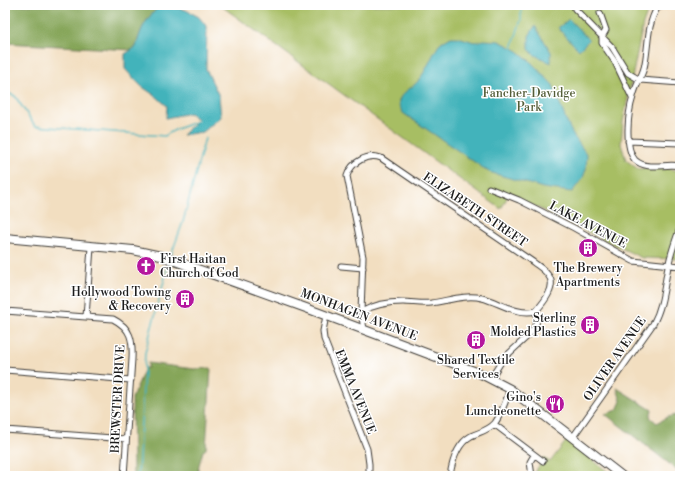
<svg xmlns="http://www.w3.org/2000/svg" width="685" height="481" viewBox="0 0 685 481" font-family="'Libre Bodoni',serif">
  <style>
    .green { fill: #a7be63; stroke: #626d40 }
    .forest { fill: #85a559; stroke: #50603a }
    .water { fill: #43b3bb; stroke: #30686c }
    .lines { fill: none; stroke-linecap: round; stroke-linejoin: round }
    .stream { stroke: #43b3bb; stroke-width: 1.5 }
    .minor-casing { stroke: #3c3935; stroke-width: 7 }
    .primary-casing { stroke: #3c3935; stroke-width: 10 }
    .minor { stroke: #fff; stroke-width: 5 }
    .primary { stroke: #fff; stroke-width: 8 }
    .labels { text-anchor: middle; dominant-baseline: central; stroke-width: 3; stroke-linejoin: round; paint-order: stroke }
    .park-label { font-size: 12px; fill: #545d38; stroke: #fff }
    .street-label { font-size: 12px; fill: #1c1c1c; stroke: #fff }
    .poi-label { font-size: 12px; fill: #1c1c1c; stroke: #fff; text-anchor: end }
  </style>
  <rect width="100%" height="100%" fill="#fff"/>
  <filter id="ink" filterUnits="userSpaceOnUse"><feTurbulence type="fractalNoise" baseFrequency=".025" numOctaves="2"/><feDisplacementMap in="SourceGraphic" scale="8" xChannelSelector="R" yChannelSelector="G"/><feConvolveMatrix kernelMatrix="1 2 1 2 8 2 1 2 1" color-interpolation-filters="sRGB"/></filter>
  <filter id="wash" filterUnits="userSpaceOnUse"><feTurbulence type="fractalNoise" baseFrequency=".012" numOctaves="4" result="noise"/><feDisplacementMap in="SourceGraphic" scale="16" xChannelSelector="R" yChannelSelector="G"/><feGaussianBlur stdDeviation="0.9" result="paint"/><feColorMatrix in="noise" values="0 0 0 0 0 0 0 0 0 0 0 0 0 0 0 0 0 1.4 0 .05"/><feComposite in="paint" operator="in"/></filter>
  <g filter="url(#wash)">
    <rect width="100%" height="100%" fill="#f2dec0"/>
    <path class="green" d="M220 5H650L643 24 623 122 621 144 626 160 638 169 660 167 680 171V259L642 258 509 194 501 209Z
      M567 440 613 476H536L535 472 544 458 550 462Z"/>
    <path class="forest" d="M5 5H161C146 19 141 27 136 47L132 50 5 43Z
      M148 363 194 369 211 368 206 449 203 451 199 465 197 476H133L132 398 145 368H148Z
      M617 388 652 410 650 417 657 423 668 417 677 415 680 412V472L605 414 617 410 621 401Z"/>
    <path class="water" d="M161 5 186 10 199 17 207 27 206 69 219 96 221 117 203 132 182 135 198 120 190 113 166 118 167 106 157 97 141 86 125 69V54L136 47C141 27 146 19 161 5Z
      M569 19 589 40 579 50 558 28Z
      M535 26 551 52V63L533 54 529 49V36Z
      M451 37H458L474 42 484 40 499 41 509 46 518 51 529 60 553 85 566 120 573 135 587 155 586 169 583 178 572 192 543 188 489 172 403 113C401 109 398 105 399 101 401 92 413 88 418 81 428 69 432 53 442 41H444Z"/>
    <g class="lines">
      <path class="stream" d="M512 48 521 20V5
        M5 92 15 96 35 126 165 136C175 128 187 126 199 120
        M171 255 183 222 205 138
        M138 476 145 353 169 262"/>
    </g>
  </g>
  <g filter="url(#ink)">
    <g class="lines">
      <defs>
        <path id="minor" d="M666 5 657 8C646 27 649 48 644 68 641 78 635 87 633 97 628 112 624 148 635 160 647 171 666 163 680 166
          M678 5H680
          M575 9 612 47 628 73 640 80
          M600 13 606 30 602 37V43L615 62 632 98
          M640 80 680 83
          M628 141 680 143
          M489 188 519 200 574 228 633 261 680 266
          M341 266 363 268
          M5 311 113 319C131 328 133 340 132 359L124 476
          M361 312C373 305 389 302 403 302 412 302 421 304 431 303 447 301 465 294 482 298 499 302 517 316 536 311
          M326 316 323 331 324 339 367 449 369 464V476
          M86 317 91 247
          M364 329 361 312 363 257 347 176C351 162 368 153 381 158L533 262C538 266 544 269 548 275 558 286 543 303 536 311L537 321 534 328 529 335 503 359 491 378
          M5 370 131 380
          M494 424 543 461
          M5 430 126 439
          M573 437 653 324C663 306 664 287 668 267 671 253 675 241 680 228
          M450 476C452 462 457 444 471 436 479 432 488 431 495 423 502 413 506 400 510 389
          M532 476 530 462 534 455"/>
        <path id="primary" d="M5 238 133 250 161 256 306 308 479 373 510 389 622 476"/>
      </defs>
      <use href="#minor" class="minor-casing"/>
      <use href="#primary" class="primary-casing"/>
      <use href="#minor" class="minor"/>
      <use href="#primary" class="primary"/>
    </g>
  </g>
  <defs>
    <symbol id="building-disc" viewBox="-11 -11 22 22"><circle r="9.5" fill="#b5179e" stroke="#fff"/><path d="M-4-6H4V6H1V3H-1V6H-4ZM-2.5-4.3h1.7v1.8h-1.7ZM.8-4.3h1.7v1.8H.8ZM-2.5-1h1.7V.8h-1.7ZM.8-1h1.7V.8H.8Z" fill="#fff"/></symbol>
    <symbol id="church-disc" viewBox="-11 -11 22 22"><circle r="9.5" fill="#b5179e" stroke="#fff"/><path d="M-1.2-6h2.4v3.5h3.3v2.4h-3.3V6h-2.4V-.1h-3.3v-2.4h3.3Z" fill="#fff"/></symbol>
    <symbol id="restaurant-disc" viewBox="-11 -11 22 22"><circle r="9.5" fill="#b5179e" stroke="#fff"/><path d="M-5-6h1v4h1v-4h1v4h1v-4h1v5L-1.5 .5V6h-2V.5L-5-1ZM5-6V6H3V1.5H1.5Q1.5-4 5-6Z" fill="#fff"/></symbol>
  </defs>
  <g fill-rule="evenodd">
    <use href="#building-disc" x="577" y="237" width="22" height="22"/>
    <use href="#church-disc" x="135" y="255" width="22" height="22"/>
    <use href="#building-disc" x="174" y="288" width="22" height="22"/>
    <use href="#building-disc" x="579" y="314" width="22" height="22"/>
    <use href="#building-disc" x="465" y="329" width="22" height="22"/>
    <use href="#restaurant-disc" x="544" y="393" width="22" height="22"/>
  </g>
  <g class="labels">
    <g class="park-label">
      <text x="529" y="93">Fancher-Davidge<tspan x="529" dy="14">Park</tspan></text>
    </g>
    <g class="street-label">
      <text transform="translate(475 210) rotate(34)">ELIZABETH STREET</text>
      <text transform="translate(588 225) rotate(28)">LAKE AVENUE</text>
      <text transform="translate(359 315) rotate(21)">MONHAGEN AVENUE</text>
      <text transform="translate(615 359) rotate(-55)">OLIVER AVENUE</text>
      <text transform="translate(355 392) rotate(68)">EMMA AVENUE</text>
      <text transform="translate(118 399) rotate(-87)">BREWSTER DRIVE</text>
    </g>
    <g class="poi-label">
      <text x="160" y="259" text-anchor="start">First Haitan<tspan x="160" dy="14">Church of God</tspan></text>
      <text x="588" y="268" text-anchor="middle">The Brewery<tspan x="588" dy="14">Apartments</tspan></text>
      <text x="171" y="292">Hollywood Towing<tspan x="171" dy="14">&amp; Recovery</tspan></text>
      <text x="576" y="318">Sterling<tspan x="576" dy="14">Molded Plastics</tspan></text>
      <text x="476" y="360" text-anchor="middle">Shared Textile<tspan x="476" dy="14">Services</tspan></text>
      <text x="541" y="397">Gino's<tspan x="541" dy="14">Luncheonette</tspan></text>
    </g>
  </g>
  <rect width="685" height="481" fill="none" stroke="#fff" stroke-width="20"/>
</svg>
